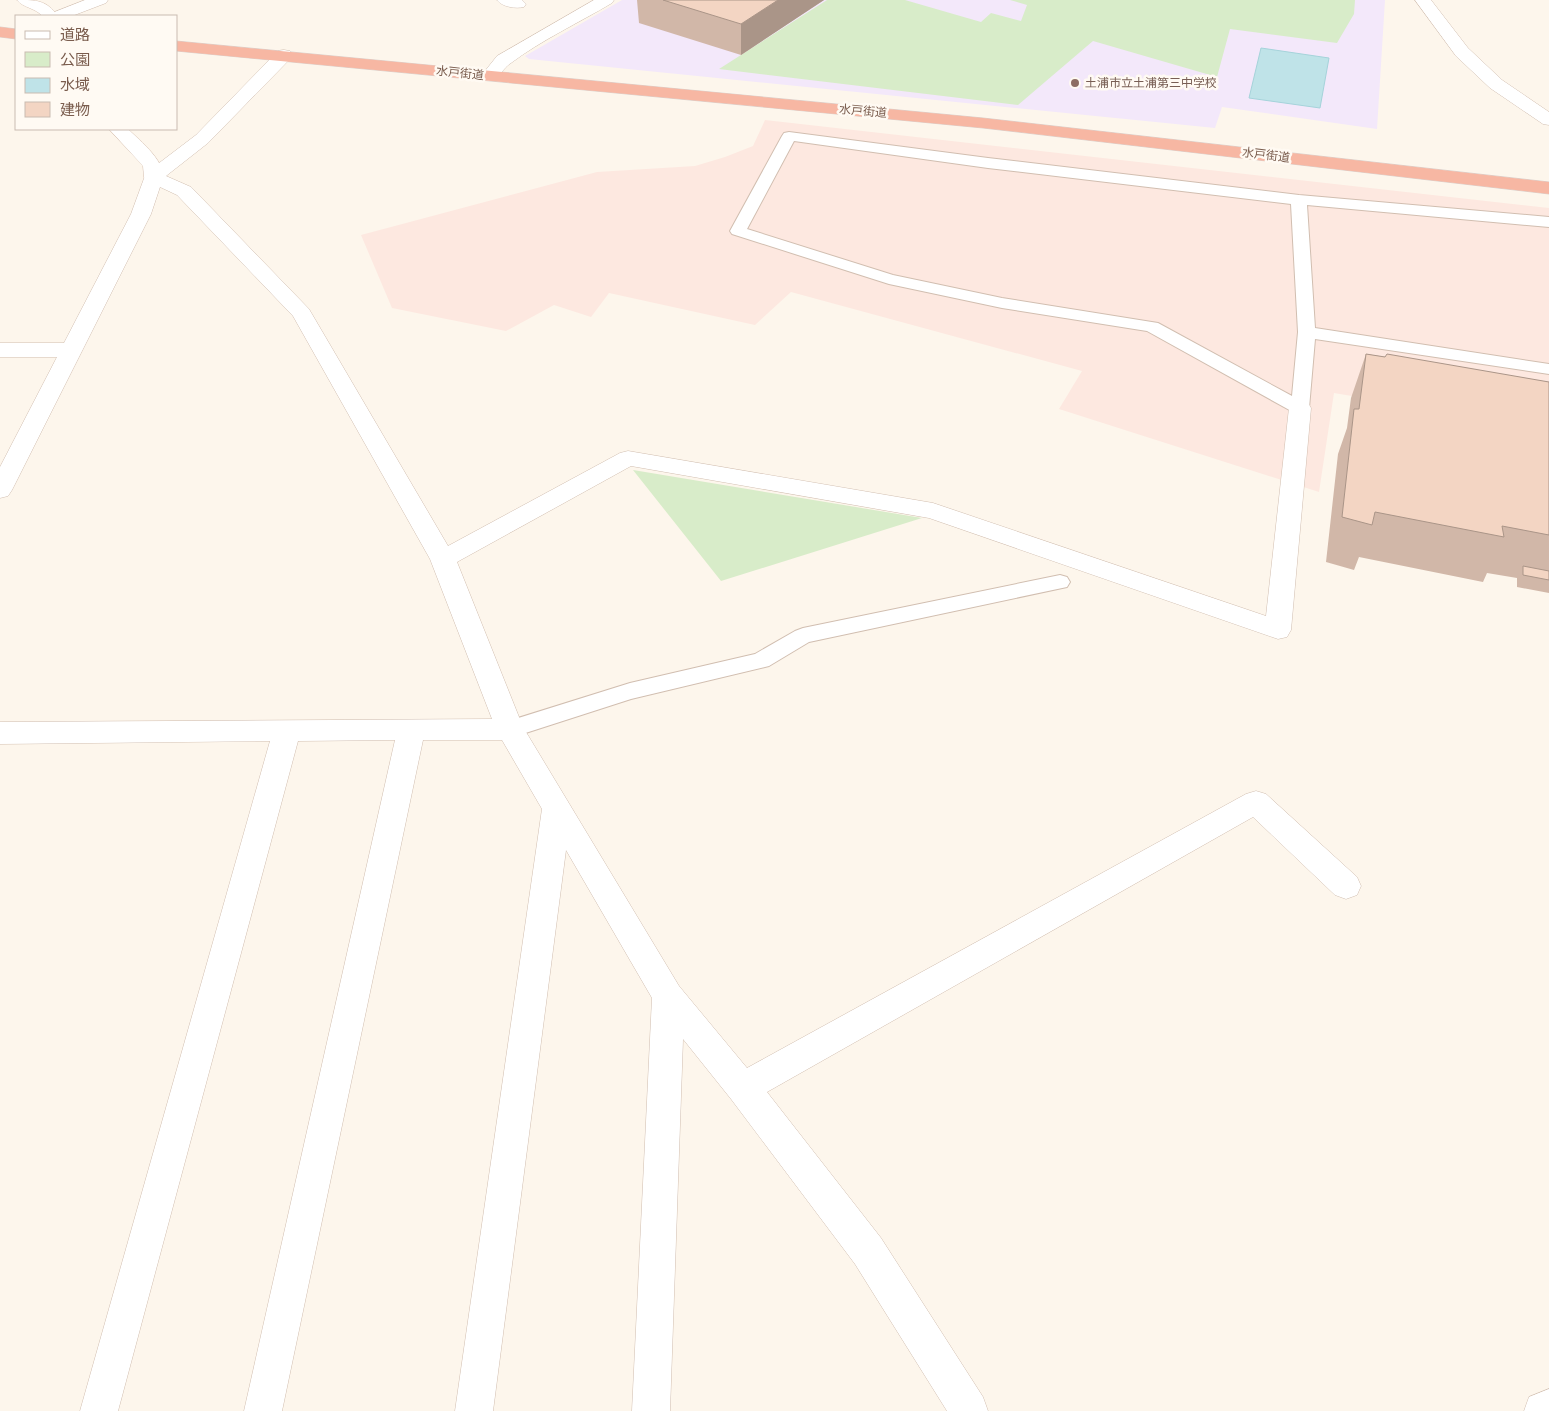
<svg xmlns="http://www.w3.org/2000/svg" width="1549" height="1411" viewBox="0 0 1549 1411" font-family="'Roboto Condensed','Noto Sans JP',sans-serif">
  <style>
    .commercial { fill: #fde8e0 }
    .education { fill: #f3e8fa }
    .green { fill: #d8ecc9 }
    .water { fill: #bfe3e8; stroke: #a5d3da }
    .lines { fill: none; stroke-linecap: round; stroke-linejoin: round }
    .lane-casing { stroke: #d1beb0; stroke-width: 2 }
    .street-casing { stroke: #d1beb0; stroke-width: 1 }
    .secondary-casing { stroke: #d6c0b0; stroke-width: 1 }
    .highway-casing { stroke: #dad1cd; stroke-width: 1 }
    .lane { fill: #fff; fill-rule: evenodd }
    .street { fill: #fff; fill-rule: evenodd }
    .secondary { fill: #fff; fill-rule: evenodd }
    .highway { fill: #f7b7a3; fill-rule: evenodd }
    .wall { fill: #d1b7a8 }
    .shaded-wall { fill: #aa9588 }
    .building { fill: #f3d5c3; stroke: #aa9588 }
    .education-dot { fill: #8d6e63; stroke: #fffaf3; stroke-width: 2 }
    .labels { text-anchor: middle; dominant-baseline: central; stroke-width: 5; stroke-linejoin: round; paint-order: stroke }
    .far-street-label { font-size: 12px; fill: #7a5c4d; stroke: #fffaf3 }
    .far-education-label { font-size: 12px; fill: #785e54; stroke: #fffaf3; text-anchor: start }
  </style>
  <rect width="100%" height="100%" fill="#fdf6ec"/>
  <path class="commercial" d="M765 120 1549 208V429L1334 393 1319 492 1059 409 1082 371 791 292 755 325 609 293 591 317 554 305 506 331 392 308 361 235 597 172 695 166 725 157 753 146Z"/>
  <path class="education" d="M622 0H1385L1377 129 1222 107 1215 128 529 59 525 56Z"/>
  <path class="green" d="M827 0H905L981 22 991 13 1021 21 1027 5 1010 0H1355L1354 14 1337 43 1230 29 1217 77 1093 41 1018 105 719 69Z
    M633 470 922 518 721 581Z"/>
  <path class="water" d="M1261 48 1329 58 1320 108 1249 98Z"/>
  <g class="lines">
    <defs>
      <path id="lane" d="M789 132 988 158 1299 195 1549 217V227L1307 205 1315 328 1549 364V374L1315 339 1309 408 1307 412 1300 414 1293 412 1147 331 1002 308 889 284 732 234 730 231 782 136 784 133ZM794 141 988 168 1291 204 1298 332 1292 396 1158 323 1002 298 893 275 747 229Z
        M1060 575 1067 577 1070 582 1067 587 809 642 769 666 631 699 510 738 502 735 499 729 502 723 630 683 755 654 795 631 803 628Z"/>
      <path id="street" d="M85 0H108L106 3 72 16H50L52 13Z
        M497 0H522L526 4 524 7C516 9 502 7 497 0Z
        M594 0H614L612 3C580 22 540 41 511 63 500 70 499 83 484 80L481 76 497 56Z
        M1415 0H1431L1468 48 1502 80 1549 112V125L1543 124 1490 88 1456 56Z
        M284 50 290 51 292 55 290 59 208 143 166 176 191 187 309 309 448 546 620 453 628 451 933 503 1266 616 1289 408 1292 403 1300 401 1308 403 1311 408 1291 630 1287 637 1278 639 929 518 631 466 457 562 523 727 679 986 747 1068 1246 794 1256 791 1266 794 1357 877 1361 886 1357 895 1346 899 1335 895 1253 817 767 1092 881 1238 983 1397 988 1411H947L855 1264 731 1099 683 1039 670 1411H632L652 998 566 850 493 1411H455L542 809 502 740H423L282 1411H244L395 740 298 741 118 1411H80L270 741 0 744V722L492 719 430 559 293 316 177 195 160 187 151 214 12 490 8 496 0 498V467L57 357H0V343H64L131 214 146 173 196 135 278 51Z
        M1549 1389V1411H1524L1529 1397Z"/>
      <path id="secondary" d="M17 0C37 0 46 0 58 16H42C36 8 23 8 17 0Z
        M109 129H128C139 140 171 165 160 181L153 183 146 181 144 177 143 166Z"/>
      <path id="highway" d="M0 27 16 29V39L0 37Z
        M176 41 983 118 1549 182V194L983 128 176 51Z"/>
    </defs>
    <use href="#lane" class="lane-casing"/>
    <use href="#street" class="street-casing"/>
    <use href="#secondary" class="secondary-casing"/>
    <use href="#highway" class="highway-casing"/>
    <use href="#lane" class="lane"/>
    <use href="#street" class="street"/>
    <use href="#secondary" class="secondary"/>
    <use href="#highway" class="highway"/>
  </g>
  <path class="wall" d="M637 0H824L741 55 639 23Z
    M1366 354 1549 382V593L1517 587V578L1487 573 1483 582 1359 557 1354 570 1326 562 1338 454 1347 428 1351 398Z"/>
  <path class="shaded-wall" d="M778 0H824L741 55V24Z"/>
  <path class="building" d="M663 0H778L741 24Z
    M1366 354 1385 357 1387 354 1549 382V535L1502 526 1504 537 1375 512 1372 525 1342 517 1354 409H1359Z
    M1523 566 1549 571V580L1523 575Z"/>
  <circle class="education-dot" cx="1075" cy="83" r="5"/>
  <g class="labels">
    <g class="far-street-label">
      <text transform="translate(460 73) rotate(6)">水戸街道</text>
      <text transform="translate(863 111) rotate(5)">水戸街道</text>
      <text transform="translate(1266 155) rotate(7)">水戸街道</text>
    </g>
    <g class="far-education-label">
      <text x="1085" y="83">土浦市立土浦第三中学校</text>
    </g>
  </g>
  <rect x="15" y="15" width="162" height="115" fill="#fffaf3" stroke="#cabbb1"/>
  <rect x="25" y="31" width="25" height="8" fill="#ffffff" stroke="#cabbb1"/>
  <text x="60" y="40" font-size="15" fill="#7a5c4d">道路</text>
  <rect x="25" y="52" width="25" height="15" fill="#d8ecc9" stroke="#cabbb1"/>
  <text x="60" y="65" font-size="15" fill="#7a5c4d">公園</text>
  <rect x="25" y="78" width="25" height="15" fill="#bfe3e8" stroke="#cabbb1"/>
  <text x="60" y="90" font-size="15" fill="#7a5c4d">水域</text>
  <rect x="25" y="102" width="25" height="15" fill="#f3d5c3" stroke="#cabbb1"/>
  <text x="60" y="115" font-size="15" fill="#7a5c4d">建物</text>
</svg>
